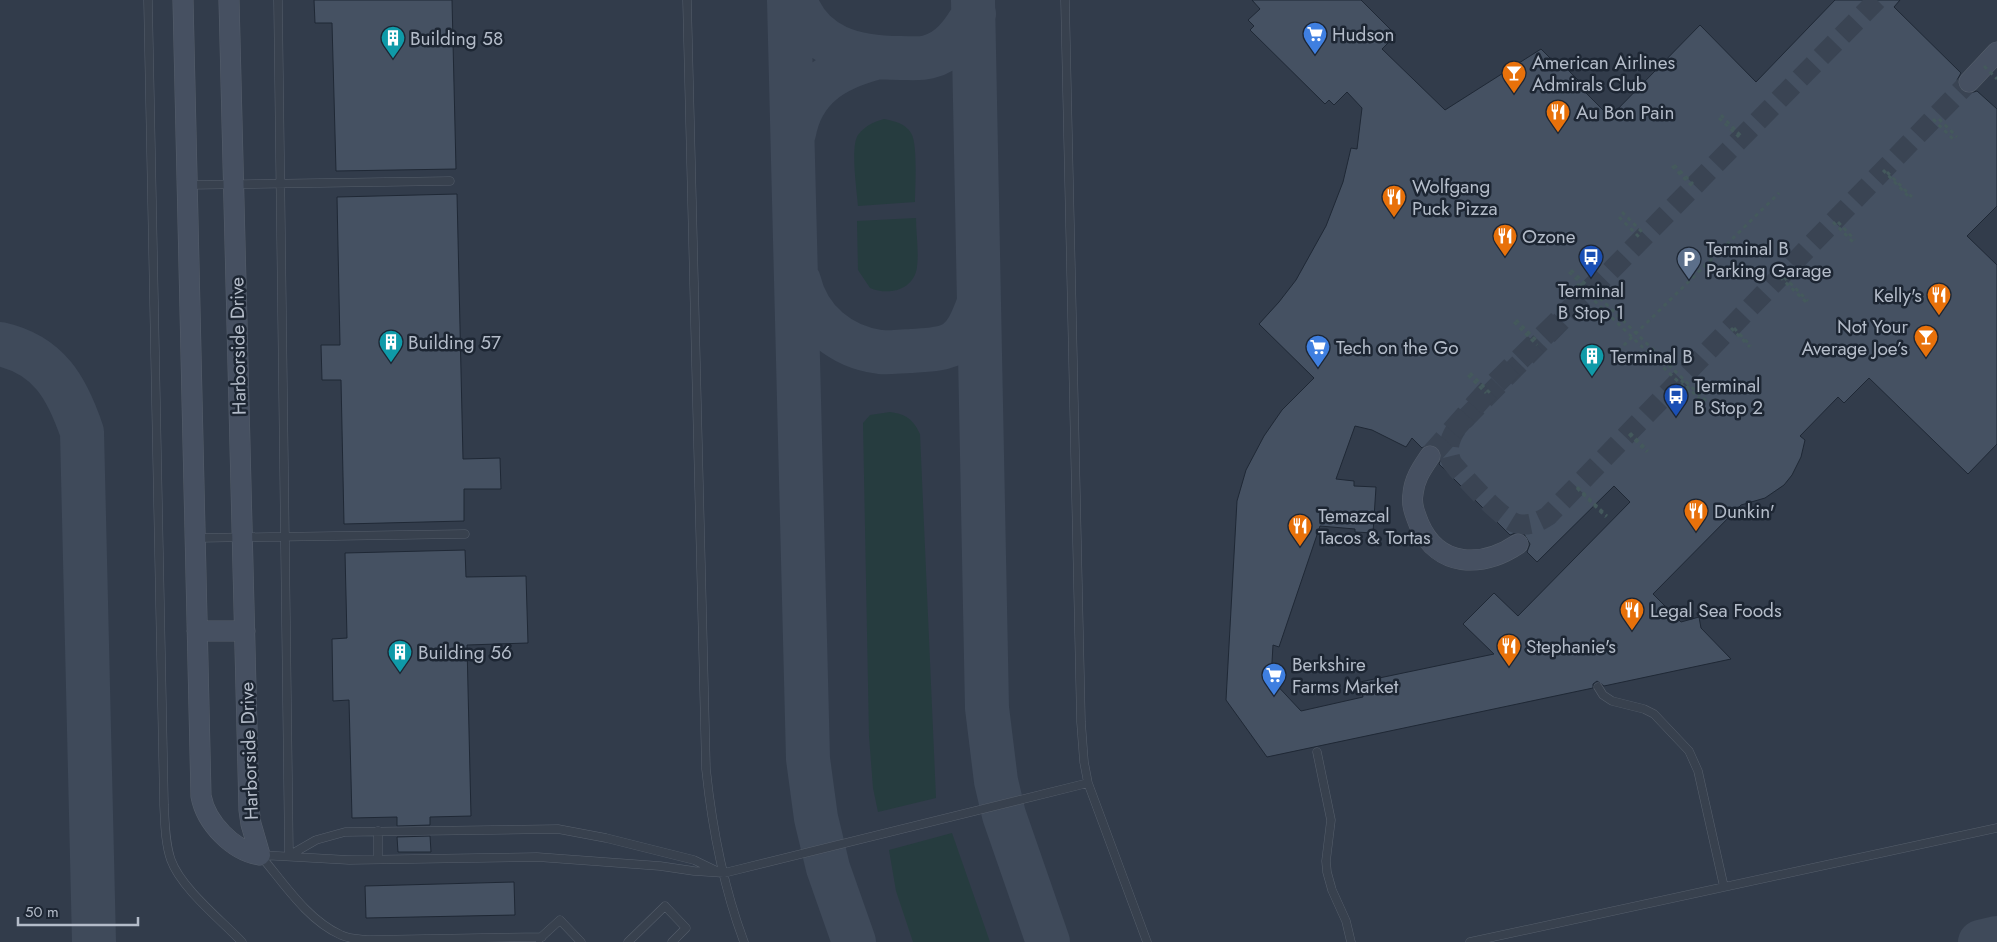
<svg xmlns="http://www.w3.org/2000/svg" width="1997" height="942" viewBox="0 0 1997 942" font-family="Jost,sans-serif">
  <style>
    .airport { fill: #323c4b }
    .green { fill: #263c3f }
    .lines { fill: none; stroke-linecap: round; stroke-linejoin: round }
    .taxiway { stroke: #3f4a5a; stroke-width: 44 }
    .building { fill: #455162; stroke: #1f2835; fill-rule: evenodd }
    .secondary-tunnel { stroke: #3a4453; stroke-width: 20; stroke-dasharray: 20 10; stroke-linecap: butt }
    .primary-tunnel { stroke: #3a4453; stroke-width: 22; stroke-dasharray: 22 11; stroke-linecap: butt }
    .lane-casing { stroke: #565f6c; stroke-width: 9 }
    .secondary-casing { stroke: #565f6c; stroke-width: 21 }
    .path { stroke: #44595c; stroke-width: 3; stroke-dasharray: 4 4; stroke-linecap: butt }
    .lane { stroke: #38414e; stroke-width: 8 }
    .secondary { stroke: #465061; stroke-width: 20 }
    .path-bridge { stroke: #44595c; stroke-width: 3; stroke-dasharray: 4 4; stroke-linecap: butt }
    .labels { text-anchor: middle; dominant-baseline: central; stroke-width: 5; stroke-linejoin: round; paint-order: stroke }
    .poi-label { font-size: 19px; fill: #b4bcc9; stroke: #1d2633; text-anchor: start }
    .street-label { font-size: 19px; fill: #b4bcc9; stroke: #1d2633 }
  </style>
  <rect width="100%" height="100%" fill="#242f3e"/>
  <path class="airport" d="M0 0H1997V942H0Z"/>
  <path class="green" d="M884 119C894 121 905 123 911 133 918 143 915 188 915 202L858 206C857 191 850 147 858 135 865 126 873 122 884 119Z
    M916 218C916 234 919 251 917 267 914 290 889 296 870 288L858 270 857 221Z
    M890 412C906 414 913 419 920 434L936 798 878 812 873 788 869 736 863 423 870 415Z
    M952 833 990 942H913L896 891 889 850Z"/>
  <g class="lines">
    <path class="taxiway" d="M789 0 808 759 816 818 828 868 854 942
      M795 0C812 48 856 58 901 58 909 58 920 59 928 57 950 52 963 33 974 14
      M973 0 987 708 996 781 1004 815 1048 942
      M794 133C802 88 834 69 875 58
      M799 281C808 320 841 347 880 352 890 353 901 351 911 351 925 350 944 350 956 342 969 332 973 317 979 303
      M0 344C49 355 67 388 82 432L94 942
      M1980 942 1997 938"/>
  </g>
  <path class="building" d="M314 0H452L456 169 336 171 332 23H315Z
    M1252 0H1361L1396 35 1382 49 1445 110 1541 49 1557 65 1560 62 1588 90 1586 93 1610 117 1700 25 1756 82 1835 0H1900L1894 7 1961 73 1957 80 1961 90 1967 94 1977 91 1997 109V206L1967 236 1997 265V444L1968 474 1869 378 1844 403 1838 397 1800 436 1805 440 1801 457 1792 475 1784 485 1765 498 1741 505 1653 594 1681 622 1699 617 1701 628 1731 659 1604 686 1597 681 1593 684V688L1267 757 1226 700 1237 501 1246 470 1264 436 1282 410 1314 378 1259 324 1279 302 1296 280 1326 226 1343 182 1351 148 1357 149 1362 108 1347 92 1334 105 1329 100 1325 104 1250 30 1254 26 1248 20 1260 9ZM1355 426 1372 430 1406 447 1412 438 1422 448 1430 444 1437 446 1442 456 1439 464 1510 535 1518 532 1524 534 1530 544 1527 552 1537 562 1614 486 1630 502 1518 616 1494 593 1463 624 1494 654 1360 682 1363 697 1301 711 1271 679 1273 645 1279 647 1320 526 1355 529V532L1373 533 1376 487 1354 486V481L1336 479Z
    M457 194 463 459 500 458 501 489H464V521L344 524 341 380H322L321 345H340L337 197Z
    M465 550 466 577 526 576 528 643 467 645 471 816 430 817V825L397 826V817L352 818 349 700 333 701 332 639 347 638 345 553Z
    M430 836 431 852H398L397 837Z
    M514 882 515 915 366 918 365 886Z"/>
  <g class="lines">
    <path class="secondary-tunnel" d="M1877 0 1458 426C1449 439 1446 449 1452 463 1464 477 1503 521 1518 524 1529 526 1539 522 1548 516L1969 82"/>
    <path class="primary-tunnel" d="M1430 456 1486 393 1598 282"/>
    <defs>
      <path id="lane" d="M148 0 164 805C165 823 165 843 171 860 181 888 221 920 242 942
        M278 0 289 856
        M687 0 706 769C712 827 723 886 744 942
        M1065 0 1081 722 1084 762 1088 783 1147 942
        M187 185 450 181
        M197 538 465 534
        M1598 687 1603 695 1612 701 1644 709 1654 714 1689 751 1698 771 1724 887
        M1317 752 1331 820 1326 861 1327 872 1332 890 1346 921 1351 942
        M260 855 349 860 537 857 660 866 694 871 724 873 1088 783
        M260 855C283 882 307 920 341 935 349 939 359 939 368 940L542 937
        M290 855 316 840 345 832 558 829 606 838 694 860 717 871
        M378 859V831
        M539 939 560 920 581 942
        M628 942 665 906 686 928 672 942
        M1470 942 1997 828"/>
      <path id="secondary" d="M183 0 201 796C206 823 233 851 260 855L251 824 249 810 229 0
        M1969 82 1997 52
        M1430 456C1422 468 1414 479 1413 494 1411 504 1415 514 1419 524 1438 568 1482 568 1518 544
        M197 631H245"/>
    </defs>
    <use href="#lane" class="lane-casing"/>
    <use href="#secondary" class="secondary-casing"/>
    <path class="path" d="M1719 118 1739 137
      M1939 119 1957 137
      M1674 165 1693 184
      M1887 172 1912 197
      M1622 212 1644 234
      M1838 222 1855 240
      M1571 270 1707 402
      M1784 277 1808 301
      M1577 284 1689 392
      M1516 320 1538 342
      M1734 328 1751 346
      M1618 351 1779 193
      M1468 375 1486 393
      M1629 434 1647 452
      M1577 488 1606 517"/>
    <use href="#lane" class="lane"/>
    <use href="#secondary" class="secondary"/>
    <path class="path-bridge" d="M1984 66 1997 79
      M1721 115 1742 137
      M1933 119 1954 140
      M1672 166 1693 187
      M1883 170 1910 198
      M1619 217 1641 239
      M1833 222 1853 242
      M1569 272 1590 292
      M1780 277 1807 303
      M1514 322 1537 345
      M1731 328 1750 347
      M1470 373 1490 393
      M1681 380 1704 404
      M1630 433 1648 451
      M1577 487 1607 516"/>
  </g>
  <defs>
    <symbol id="supermarket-pin" viewBox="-11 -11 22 30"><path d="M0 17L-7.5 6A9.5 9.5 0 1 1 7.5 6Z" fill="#3f7fe0" stroke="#1d2633"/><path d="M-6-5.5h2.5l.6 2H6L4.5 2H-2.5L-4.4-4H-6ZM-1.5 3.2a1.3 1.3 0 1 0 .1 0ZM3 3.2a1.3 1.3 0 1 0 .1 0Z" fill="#fff"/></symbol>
    <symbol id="building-pin" viewBox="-11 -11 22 30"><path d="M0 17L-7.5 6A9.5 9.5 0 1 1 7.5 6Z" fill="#0f9aa8" stroke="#1d2633"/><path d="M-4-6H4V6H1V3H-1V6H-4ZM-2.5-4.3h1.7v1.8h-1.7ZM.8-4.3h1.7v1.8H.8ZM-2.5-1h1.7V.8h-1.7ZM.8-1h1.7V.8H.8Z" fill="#fff"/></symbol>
    <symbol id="bar-pin" viewBox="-11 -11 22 30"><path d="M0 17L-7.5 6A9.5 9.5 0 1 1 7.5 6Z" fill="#e8710a" stroke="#1d2633"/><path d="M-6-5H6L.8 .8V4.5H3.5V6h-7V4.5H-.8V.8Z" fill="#fff"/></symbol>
    <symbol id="restaurant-pin" viewBox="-11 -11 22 30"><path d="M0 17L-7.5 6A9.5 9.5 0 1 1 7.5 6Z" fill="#e8710a" stroke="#1d2633"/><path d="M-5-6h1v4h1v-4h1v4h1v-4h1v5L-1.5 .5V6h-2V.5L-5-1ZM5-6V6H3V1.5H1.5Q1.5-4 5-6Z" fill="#fff"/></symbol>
    <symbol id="bus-pin" viewBox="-11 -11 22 30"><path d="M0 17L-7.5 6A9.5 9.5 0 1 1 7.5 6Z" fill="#1a4fb4" stroke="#1d2633"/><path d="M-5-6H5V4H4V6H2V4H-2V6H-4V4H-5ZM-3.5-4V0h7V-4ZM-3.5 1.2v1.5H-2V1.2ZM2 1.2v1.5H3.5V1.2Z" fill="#fff"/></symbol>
    <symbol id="parking-pin" viewBox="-11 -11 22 30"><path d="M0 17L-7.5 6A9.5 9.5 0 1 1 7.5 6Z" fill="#5c6f8a" stroke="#1d2633"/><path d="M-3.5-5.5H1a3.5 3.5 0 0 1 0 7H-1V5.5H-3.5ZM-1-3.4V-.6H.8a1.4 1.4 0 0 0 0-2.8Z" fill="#fff"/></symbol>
  </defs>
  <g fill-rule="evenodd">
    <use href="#supermarket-pin" x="1301" y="20" width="28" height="38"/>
    <use href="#building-pin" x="379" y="24" width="28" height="38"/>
    <use href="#bar-pin" x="1500" y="59" width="28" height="38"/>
    <use href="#restaurant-pin" x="1544" y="98" width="28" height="38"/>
    <use href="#restaurant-pin" x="1380" y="183" width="28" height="38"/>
    <use href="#restaurant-pin" x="1491" y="222" width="28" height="38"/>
    <use href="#bus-pin" x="1577" y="243" width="28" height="38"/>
    <use href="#parking-pin" x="1675" y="245" width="28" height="38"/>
    <use href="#restaurant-pin" x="1925" y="281" width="28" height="38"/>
    <use href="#bar-pin" x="1912" y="323" width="28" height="38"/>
    <use href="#building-pin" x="377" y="328" width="28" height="38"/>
    <use href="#supermarket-pin" x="1304" y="333" width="28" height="38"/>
    <use href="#building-pin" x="1578" y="342" width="28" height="38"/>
    <use href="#bus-pin" x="1662" y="382" width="28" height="38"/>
    <use href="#restaurant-pin" x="1682" y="497" width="28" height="38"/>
    <use href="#restaurant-pin" x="1286" y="512" width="28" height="38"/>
    <use href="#restaurant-pin" x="1618" y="596" width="28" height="38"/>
    <use href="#restaurant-pin" x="1495" y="632" width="28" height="38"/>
    <use href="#building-pin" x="386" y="638" width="28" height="38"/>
    <use href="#supermarket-pin" x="1260" y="661" width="28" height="38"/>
  </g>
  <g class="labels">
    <g class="poi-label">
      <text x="1332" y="34">Hudson</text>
      <text x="410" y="38">Building 58</text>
      <text x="1532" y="62">American Airlines<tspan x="1532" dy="22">Admirals Club</tspan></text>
      <text x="1576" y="112">Au Bon Pain</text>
      <text x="1412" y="186">Wolfgang<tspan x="1412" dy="22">Puck Pizza</tspan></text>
      <text x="1522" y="236">Ozone</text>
      <text x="1706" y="248">Terminal B<tspan x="1706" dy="22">Parking Garage</tspan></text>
      <text x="1591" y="290" text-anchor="middle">Terminal<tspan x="1591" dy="22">B Stop 1</tspan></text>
      <text x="1922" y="295" text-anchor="end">Kelly's</text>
      <text x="1908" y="326" text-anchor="end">Not Your<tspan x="1908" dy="22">Average Joe’s</tspan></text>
      <text x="408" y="342">Building 57</text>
      <text x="1336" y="347">Tech on the Go</text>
      <text x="1610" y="356">Terminal B</text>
      <text x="1694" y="385">Terminal<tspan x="1694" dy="22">B Stop 2</tspan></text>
      <text x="1714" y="511">Dunkin'</text>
      <text x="1318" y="515">Temazcal<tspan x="1318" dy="22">Tacos &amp; Tortas</tspan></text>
      <text x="1650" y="610">Legal Sea Foods</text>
      <text x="1526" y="646">Stephanie's</text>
      <text x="418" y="652">Building 56</text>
      <text x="1292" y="664">Berkshire<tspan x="1292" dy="22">Farms Market</tspan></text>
    </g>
    <g class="street-label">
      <text transform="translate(238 346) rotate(-91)">Harborside Drive</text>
      <text transform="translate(249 751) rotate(-92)">Harborside Drive</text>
    </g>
  </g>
  <path d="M18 917v8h120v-8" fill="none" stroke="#b4bcc9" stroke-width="2.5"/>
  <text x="25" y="917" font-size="15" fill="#b4bcc9" stroke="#1d2633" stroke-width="4" paint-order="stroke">50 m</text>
</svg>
